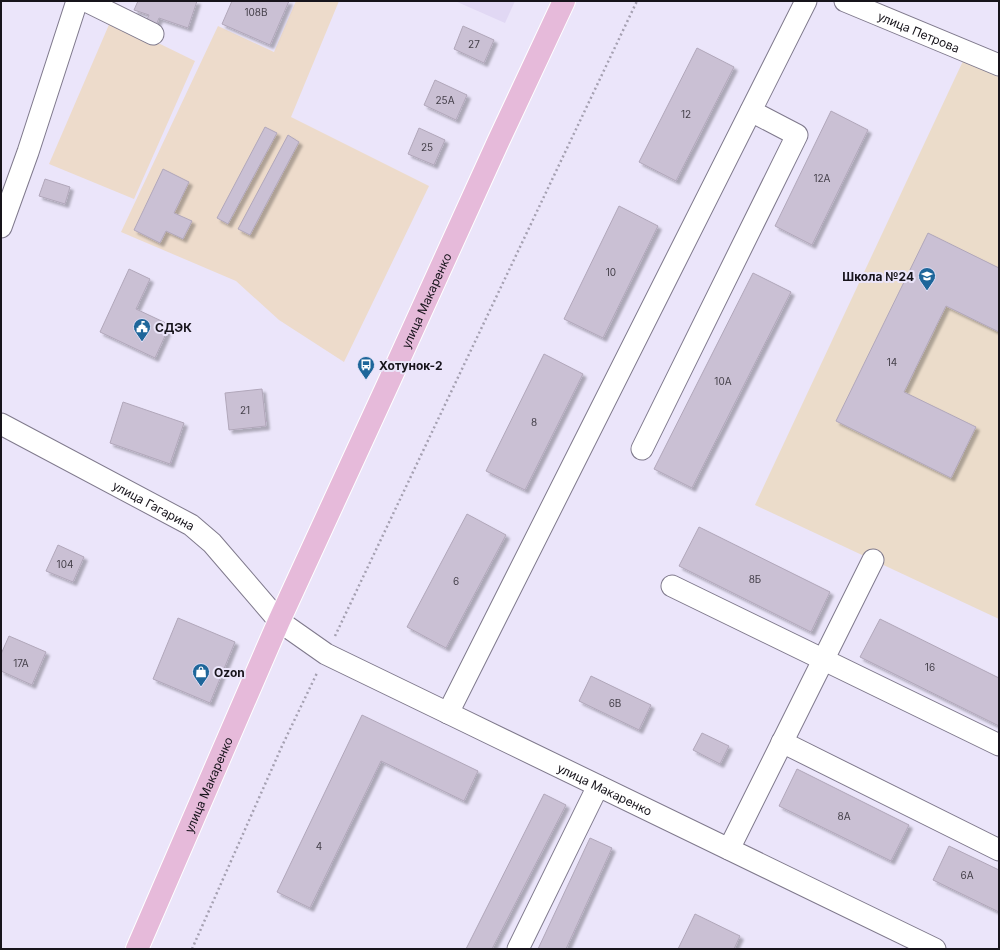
<svg xmlns="http://www.w3.org/2000/svg" width="1000" height="950" viewBox="0 0 1000 950" font-family="Inter,sans-serif">
  <style>
    .commercial { fill: #eddbcb }
    .built { fill: #e1d8f4 }
    .education { fill: #ebdcca }
    .building { fill: #cac0d4; stroke: #b1a7ba; filter: url(#shadow) }
    .lines { fill: none; stroke-linecap: round; stroke-linejoin: round }
    .minor-casing { stroke: #7f798c; stroke-width: 23 }
    .major-casing { stroke: #fff; stroke-width: 24 }
    .path { stroke: #a5a0b1; stroke-width: 2.5; stroke-dasharray: 2 3; stroke-linecap: butt }
    .minor { stroke: #fff; stroke-width: 21 }
    .major { stroke: #e6bada; stroke-width: 22 }
    .labels { text-anchor: middle; dominant-baseline: central; stroke-width: 4; stroke-linejoin: round; paint-order: stroke }
    .number-label { font-size: 10px; fill: #443f49 }
    .street-label { font-size: 12px; fill: #17141b; stroke: #ebe5fa }
    .poi-label { font-size: 12px; font-weight: bold; fill: #17141b; stroke: #ebe5fa; text-anchor: start }
  </style>
  <defs>
    <filter id="shadow"><feDropShadow dx="3.5" dy="3.5" stdDeviation="1" flood-color="#0004"/></filter>
  </defs>
  <rect width="100%" height="100%" fill="#ebe5fa"/>
  <path class="commercial" d="M296 1H339L291 117 429 186 344 362 279 320 236 281 121 232 218 26 274 52Z
    M111 20 195 61 134 199 49 164Z"/>
  <path class="built" d="M455 1H515L505 23Z"/>
  <path class="education" d="M963 61 999 77V619L755 505Z"/>
  <path class="building" d="M138 1H197L188 28 159 18 155 28 145 24 149 15 134 10Z
    M232 1H289L270 45 222 24Z
    M463 26 494 40 484 63 454 49Z
    M697 48 734 67 676 181 639 162Z
    M435 80 467 95 456 120 424 105Z
    M831 111 868 130 812 245 775 226Z
    M265 127 277 133 228 224 217 218Z
    M419 128 445 140 434 165 408 154Z
    M288 135 299 142 250 235 238 229Z
    M163 169 189 182 174 213 192 221 183 239 166 231 160 243 134 230Z
    M45 179 70 187 65 204 39 196Z
    M619 206 658 226 603 338 564 319Z
    M928 233 999 268V332L946 306 904 392 976 427 951 478 836 421Z
    M129 269 150 279 136 309 170 325 155 358 100 332Z
    M753 273 791 292 692 488 654 469Z
    M544 354 583 374 525 490 486 471Z
    M262 389 266 426 229 430 225 393Z
    M123 402 184 423 170 464 110 443Z
    M467 514 506 535 446 648 407 627Z
    M699 527 830 592 811 632 679 566Z
    M58 545 84 557 73 582 46 571Z
    M178 618 235 642 210 703 153 679Z
    M880 619 999 678V726L860 657Z
    M9 636 46 652 32 685 1 671V654Z
    M591 676 651 705 639 730 579 701Z
    M362 715 478 771 464 801 381 761 310 908 277 892Z
    M702 733 729 746 720 764 693 750Z
    M797 769 909 825 891 861 779 806Z
    M544 794 566 805 492 949H466Z
    M590 838 612 848 566 949H538Z
    M949 846 999 870V912L933 880Z
    M695 914 740 936 734 949H678Z"/>
  <g class="lines">
    <defs>
      <g id="minor">
        <path d="M86 1 153 34"/>
        <path id="s1" d="M845 1 999 65"/>
        <path d="M1 227 28 152 77 1"/>
        <path id="s2" d="M1 424 191 525 212 543 279 621 326 654 448 713 935 949"/>
        <path d="M642 449 797 135 751 111"/>
        <path d="M672 586 999 745"/>
        <path d="M448 713 806 1"/>
        <path d="M782 742 999 850"/>
        <path d="M729 849 873 560"/>
        <path d="M518 949 598 786"/>
      </g>
      <g id="major">
        <path id="s3" d="M137 949 279 621 388 384 498 142 564 1"/>
      </g>
    </defs>
    <use href="#minor" class="minor-casing"/>
    <use href="#major" class="major-casing"/>
    <path class="path" d="M335 636 637 1
      M192 949 282 746 317 673"/>
    <use href="#minor" class="minor"/>
    <use href="#major" class="major"/>
  </g>
  <defs>
    <symbol id="school-pin" viewBox="-11 -11 22 30"><path d="M0 17L-7.5 6A9.5 9.5 0 1 1 7.5 6Z" fill="#1e669a" stroke="#ebe5fa"/><path d="M0-5L7-2L0 1L-7-2ZM-4 1L0 2.5L4 1V4Q0 6-4 4Z" fill="#fff"/></symbol>
    <symbol id="civic-pin" viewBox="-11 -11 22 30"><path d="M0 17L-7.5 6A9.5 9.5 0 1 1 7.5 6Z" fill="#1e669a" stroke="#ebe5fa"/><path d="M-.6-6.5H3V-4.5H.6V-3L4-1V1h2V6H-6V1h2V-1L-.6-3ZM-1.2 2.5V6h2.4V2.5Z" fill="#fff"/></symbol>
    <symbol id="bus-pin" viewBox="-11 -11 22 30"><path d="M0 17L-7.5 6A9.5 9.5 0 1 1 7.5 6Z" fill="#1e669a" stroke="#ebe5fa"/><path d="M-5-6H5V4H4V6H2V4H-2V6H-4V4H-5ZM-3.5-4V0h7V-4ZM-3.5 1.2v1.5H-2V1.2ZM2 1.2v1.5H3.5V1.2Z" fill="#fff"/></symbol>
    <symbol id="shop-pin" viewBox="-11 -11 22 30"><path d="M0 17L-7.5 6A9.5 9.5 0 1 1 7.5 6Z" fill="#1e669a" stroke="#ebe5fa"/><path d="M-5-2.5h2.3a2.7 3.5 0 0 1 5.4 0H5L5.5 6h-11ZM-1.5-2.5h3a1.5 2.3 0 0 0-3 0Z" fill="#fff"/></symbol>
  </defs>
  <g fill-rule="evenodd">
    <use href="#school-pin" x="917" y="266" width="20" height="27"/>
    <use href="#civic-pin" x="132" y="317" width="20" height="27"/>
    <use href="#bus-pin" x="356" y="355" width="20" height="27"/>
    <use href="#shop-pin" x="191" y="662" width="20" height="27"/>
  </g>
  <g class="labels">
    <g class="number-label">
      <text x="256" y="12">108В</text>
      <text x="474" y="44">27</text>
      <text x="445" y="100">25А</text>
      <text x="686" y="114">12</text>
      <text x="427" y="147">25</text>
      <text x="822" y="178">12А</text>
      <text x="611" y="272">10</text>
      <text x="892" y="362">14</text>
      <text x="723" y="381">10А</text>
      <text x="245" y="410">21</text>
      <text x="534" y="422">8</text>
      <text x="65" y="564">104</text>
      <text x="755" y="579">8Б</text>
      <text x="456" y="581">6</text>
      <text x="21" y="663">17А</text>
      <text x="930" y="667">16</text>
      <text x="615" y="703">6В</text>
      <text x="844" y="816">8А</text>
      <text x="319" y="846">4</text>
      <text x="967" y="875">6А</text>
    </g>
    <g class="street-label">
      <text stroke="none"><textPath href="#s1" startOffset="80">улица Петрова</textPath></text>
      <text stroke="none"><textPath href="#s3" startOffset="710">улица Макаренко</textPath></text>
      <text stroke="none"><textPath href="#s2" startOffset="173">улица Гагарина</textPath></text>
      <text stroke="none"><textPath href="#s3" startOffset="179">улица Макаренко</textPath></text>
      <text stroke="none"><textPath href="#s2" startOffset="713">улица Макаренко</textPath></text>
    </g>
    <g class="poi-label">
      <text x="914" y="276" text-anchor="end">Школа №24</text>
      <text x="155" y="327">СДЭК</text>
      <text x="379" y="365">Хотунок-2</text>
      <text x="214" y="672">Ozon</text>
    </g>
  </g>
  <rect width="1000" height="950" fill="none" stroke="#17141b" stroke-width="4"/>
</svg>
